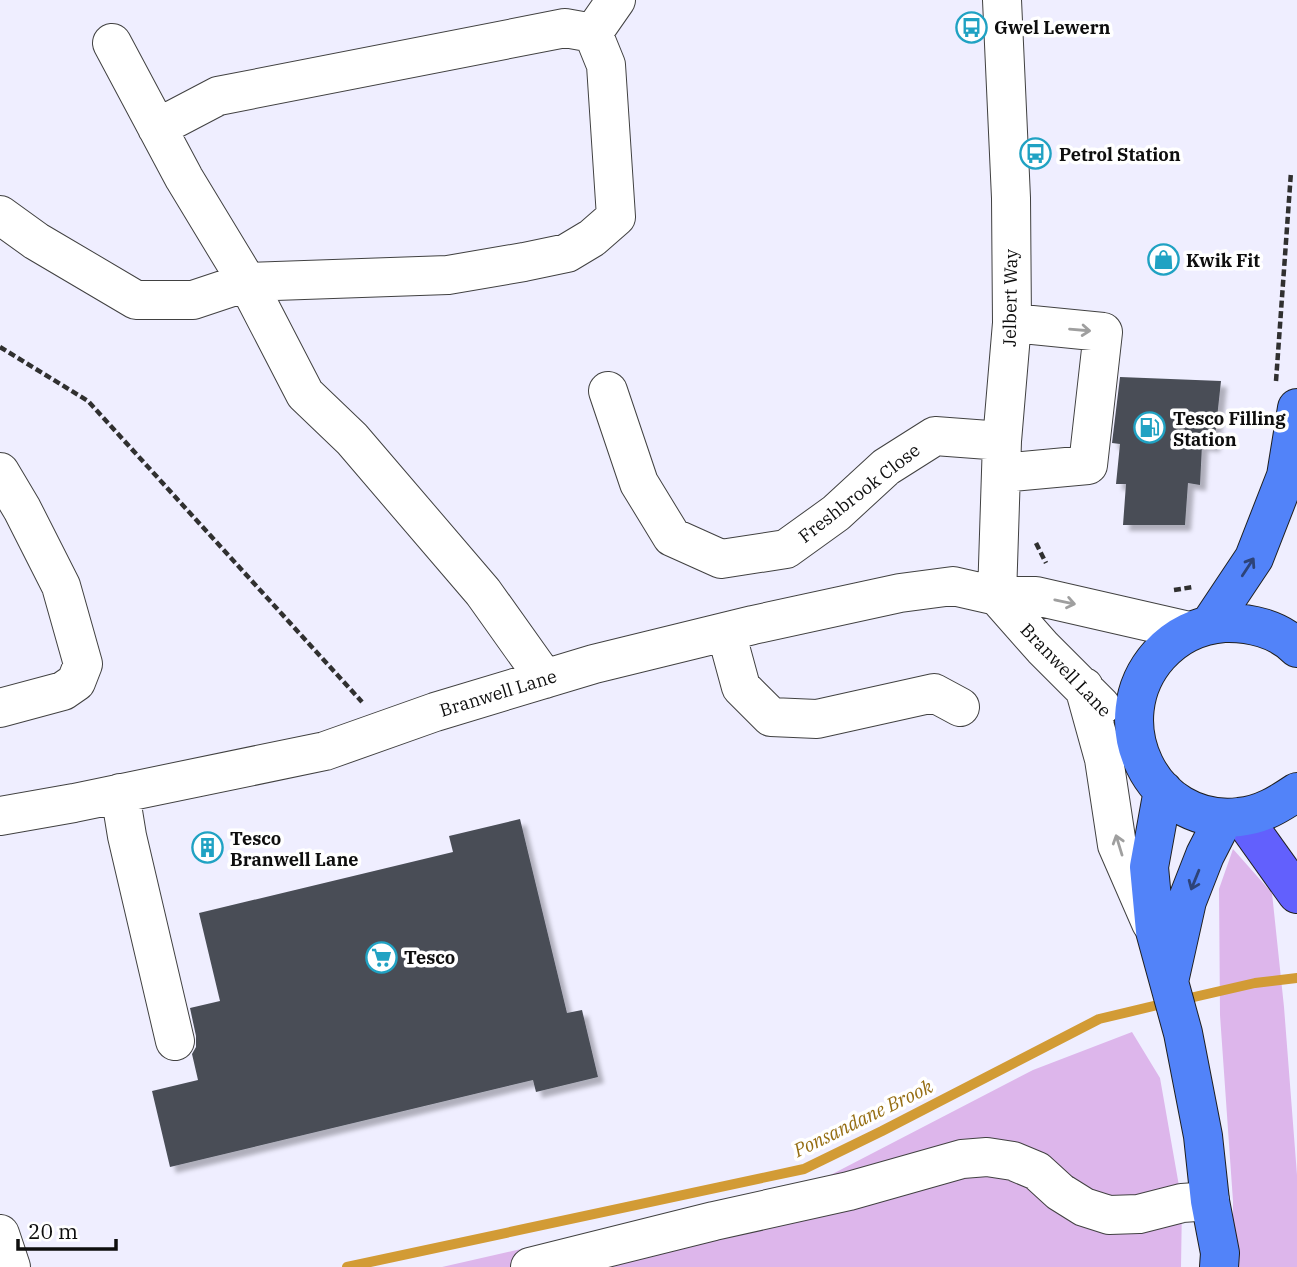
<svg xmlns="http://www.w3.org/2000/svg" width="1297" height="1267" viewBox="0 0 1297 1267" font-family="'IBM Plex Serif',serif">
  <style>
    .green { fill: #ddb6eb }
    .lines { fill: none; stroke-linecap: round; stroke-linejoin: round }
    .stream { stroke: #d29b35; stroke-width: 10 }
    .building { fill: #4a4e57; filter: url(#shadow) }
    .minor-casing { stroke: #414141; stroke-width: 40 }
    .major-casing { stroke: #1f1f1f; stroke-width: 40 }
    .highway-casing { stroke: #1f1f1f; stroke-width: 40 }
    .path { stroke: #303030; stroke-width: 4.5; stroke-dasharray: 7 3.5; stroke-linecap: butt }
    .minor { stroke: #fff; stroke-width: 38 }
    .major { stroke: #6260fd; stroke-width: 38 }
    .highway { stroke: #5283f9; stroke-width: 38 }
    .oneway { stroke: #9f9f9f }
    .oneway2 { stroke: #2d4378 }
    .labels { text-anchor: middle; dominant-baseline: central; stroke-width: 7; stroke-linejoin: round; paint-order: stroke }
    .poi-label { font-size: 18px; font-weight: bold; fill: #0e0e0e; stroke: #fff; text-anchor: start }
    .street-label { font-size: 18px; fill: #0e0e0e; stroke: #fff }
    .water-label { font-size: 19px; font-style: italic; fill: #956d12; stroke: #fff }
  </style>
  <defs>
    <filter id="shadow"><feDropShadow dx="6" dy="6" stdDeviation="2" flood-color="#0004"/></filter>
  </defs>
  <rect width="100%" height="100%" fill="#efeeff"/>
  <path class="green" d="M1233 849 1272 893 1284 1007 1297 1175V1267H1233V1201L1220 1015 1219 889Z
    M1132 1032 1160 1078 1182 1203 1181 1267H442L817 1182 1033 1070Z"/>
  <g class="lines">
    <path class="stream" d="M1181 1000 1255 983 1297 978
      M347 1267 804 1169 882 1131 1099 1019 1166 1003"/>
  </g>
  <path class="building" d="M1120 377 1221 381 1214 446 1202 445 1200 485 1188 483 1185 525H1123L1126 484H1116L1120 444 1112 443Z
    M520 819 567 1013 582 1010 598 1077 536 1092 533 1080 170 1167 152 1091 198 1080 192 1054 196 1047V1036L190 1008 220 1001 199 913 453 852 449 836Z"/>
  <g class="lines">
    <defs>
      <path id="minor" d="M593 33 616 0
        M112 43 184 178 247 282 305 394 352 439 483 592 545 679
        M0 215 36 241 136 300H193L247 282 448 275 524 262 567 253 592 238 616 217 606 65 593 33 565 28 218 96 157 128
        M608 391 639 483 672 537 721 559 786 549 836 513 886 467 935 436 1002 441
        M0 472 22 509 61 586 83 664 76 682 63 691 0 708
        M1001 473 1088 465 1103 332 1012 323
        M997 596 1002 441 1012 323 1011 198 1002 0
        M997 596 1043 648 1101 706
        M726 632 741 687 771 717 817 719 934 693 960 707
        M1084 687 1104 759 1117 845 1151 923
        M120 793 127 836 175 1041
        M0 816 74 803 325 751 435 712 594 664 753 625 900 593 953 586 997 596H1036L1189 631
        M0 1234 11 1267
        M530 1267 714 1221 849 1191 962 1159 987 1157 1013 1161 1037 1171 1060 1192 1084 1207 1109 1215 1139 1214 1182 1203 1210 1201"/>
      <path id="major" d="M1242 817 1297 894"/>
      <path id="highway" d="M1210 624 1254 558 1286 476 1297 408
        M1297 648C1279 629 1249 622 1224 623 1199 625 1176 636 1159 655 1101 720 1151 827 1239 817 1262 815 1279 804 1297 792
        M1163 790 1149 867 1155 931 1183 1033 1203 1136 1210 1201 1220 1253 1219 1267
        M1170 977 1187 901 1205 855 1224 818"/>
    </defs>
    <use href="#minor" class="minor-casing"/>
    <use href="#major" class="major-casing"/>
    <use href="#highway" class="highway-casing"/>
    <path class="path" d="M0 347 88 401 362 702
      M1276 381 1291 172
      M1036 543 1046 563
      M1174 590 1193 587"/>
    <use href="#minor" class="minor"/>
    <use href="#major" class="major"/>
    <use href="#highway" class="highway"/>
  </g>
  <defs><path id="oneway-shaft" d="M-6 0H5M1.5-3L5.5 0L1.5 3" fill="none" stroke-width="1.6" stroke-linecap="round" stroke-linejoin="round" transform="scale(1.75)"/></defs>
  <g class="oneway">
    <use href="#oneway-shaft" transform="translate(1080 330) rotate(5)"/>
    <use href="#oneway-shaft" transform="translate(1065 602) rotate(12)"/>
    <use href="#oneway-shaft" transform="translate(1119 845) rotate(-107)"/>
  </g>
  <g class="oneway2">
    <use href="#oneway-shaft" transform="translate(1248 567) rotate(-57)"/>
    <use href="#oneway-shaft" transform="translate(1195 880) rotate(112)"/>
  </g>
  <defs>
    <symbol id="bus-ring" viewBox="-11 -11 22 22"><circle r="9.5" fill="#fff" stroke="#20a2c3" stroke-width="1.5"/><path d="M-5-6H5V4H4V6H2V4H-2V6H-4V4H-5ZM-3.5-4V0h7V-4ZM-3.5 1.2v1.5H-2V1.2ZM2 1.2v1.5H3.5V1.2Z" fill="#20a2c3"/></symbol>
    <symbol id="shop-ring" viewBox="-11 -11 22 22"><circle r="9.5" fill="#fff" stroke="#20a2c3" stroke-width="1.5"/><path d="M-5-2.5h2.3a2.7 3.5 0 0 1 5.4 0H5L5.5 6h-11ZM-1.5-2.5h3a1.5 2.3 0 0 0-3 0Z" fill="#20a2c3"/></symbol>
    <symbol id="fuel-ring" viewBox="-11 -11 22 22"><circle r="9.5" fill="#fff" stroke="#20a2c3" stroke-width="1.5"/><path d="M-5.5-6h7V0h2V4h1.3V-2.5L3-4.5l.8-.8L6-3V5H2.5V1h-1V6h-7ZM-4.2-4.7v3.2H.2V-4.7Z" fill="#20a2c3"/></symbol>
    <symbol id="building-ring" viewBox="-11 -11 22 22"><circle r="9.5" fill="#fff" stroke="#20a2c3" stroke-width="1.5"/><path d="M-4-6H4V6H1V3H-1V6H-4ZM-2.5-4.3h1.7v1.8h-1.7ZM.8-4.3h1.7v1.8H.8ZM-2.5-1h1.7V.8h-1.7ZM.8-1h1.7V.8H.8Z" fill="#20a2c3"/></symbol>
    <symbol id="supermarket-ring" viewBox="-11 -11 22 22"><circle r="9.5" fill="#fff" stroke="#20a2c3" stroke-width="1.5"/><path d="M-6-5.5h2.5l.6 2H6L4.5 2H-2.5L-4.4-4H-6ZM-1.5 3.2a1.3 1.3 0 1 0 .1 0ZM3 3.2a1.3 1.3 0 1 0 .1 0Z" fill="#20a2c3"/></symbol>
  </defs>
  <g fill-rule="evenodd">
    <use href="#bus-ring" x="954" y="10" width="35" height="35"/>
    <use href="#bus-ring" x="1018" y="136" width="35" height="35"/>
    <use href="#shop-ring" x="1146" y="242" width="35" height="35"/>
    <use href="#fuel-ring" x="1132" y="410" width="35" height="35"/>
    <use href="#building-ring" x="190" y="830" width="35" height="35"/>
    <use href="#supermarket-ring" x="364" y="940" width="35" height="35"/>
  </g>
  <g class="labels">
    <g class="poi-label">
      <text x="994" y="27">Gwel Lewern</text>
      <text x="1059" y="154">Petrol Station</text>
      <text x="1186" y="260">Kwik Fit</text>
      <text x="1173" y="418">Tesco Filling<tspan x="1173" dy="21">Station</tspan></text>
      <text x="230" y="838">Tesco<tspan x="230" dy="21">Branwell Lane</tspan></text>
      <text x="404" y="957">Tesco</text>
    </g>
    <g class="street-label">
      <text transform="translate(1010 298) rotate(-89)">Jelbert Way</text>
      <text transform="translate(859 493) rotate(-38)">Freshbrook Close</text>
      <text transform="translate(1066 670) rotate(46)">Branwell Lane</text>
      <text transform="translate(498 693) rotate(-17)">Branwell Lane</text>
    </g>
    <g class="water-label">
      <text transform="translate(863 1118) rotate(-26)">Ponsandane Brook</text>
    </g>
  </g>
  <path d="M18 1239v10h98v-10" fill="none" stroke="#0e0e0e" stroke-width="3.5"/>
  <text x="28" y="1239" font-size="21" fill="#0e0e0e" stroke="#ffffff" stroke-width="5" paint-order="stroke">20 m</text>
</svg>
